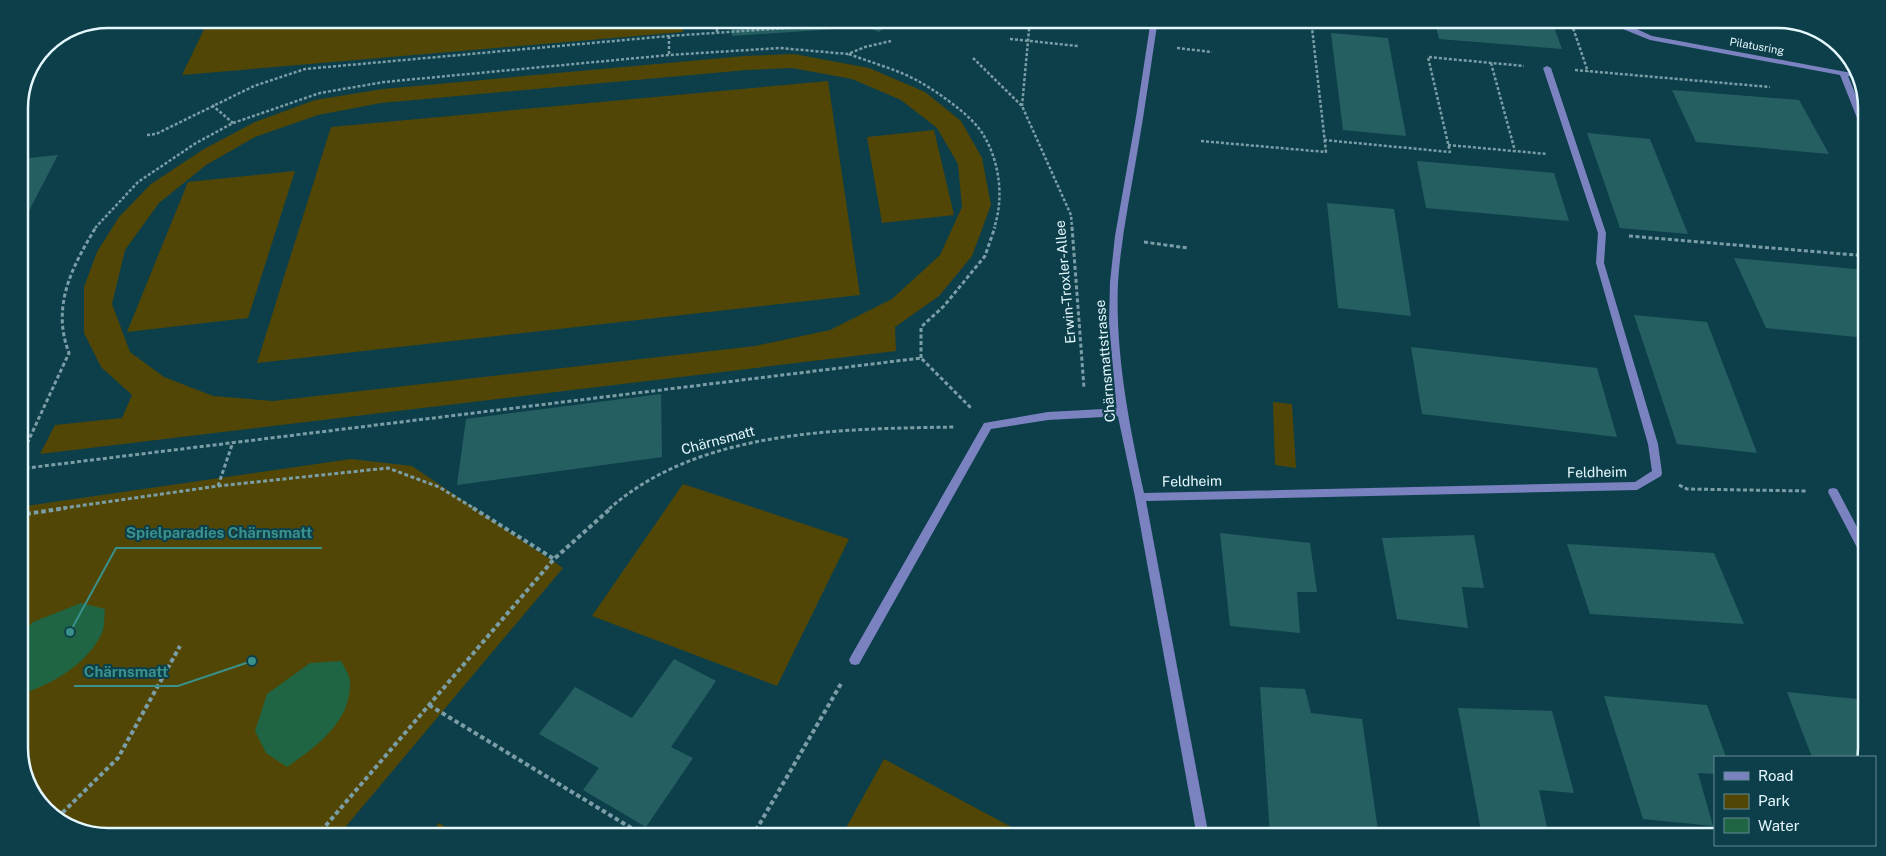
<svg xmlns="http://www.w3.org/2000/svg" width="1886" height="856" viewBox="0 0 1886 856" font-family="'Public Sans',sans-serif">
  <style>
    .green { fill: #514605; fill-rule: evenodd }
    .water { fill: #1f6543 }
    .building { fill: #255f61 }
    .lines { fill: none; stroke-linecap: round; stroke-linejoin: round }
    .path-far2 { stroke: #7b9da6; stroke-width: 2.5; stroke-dasharray: 3 2; stroke-linecap: butt }
    .path-far1 { stroke: #7b9da6; stroke-width: 3; stroke-dasharray: 4 2.5; stroke-linecap: butt }
    .path { stroke: #7b9da6; stroke-width: 4; stroke-dasharray: 4.5 3; stroke-linecap: butt }
    .service { fill: #7b82c0; fill-rule: evenodd }
    .minor { fill: #7b82c0; fill-rule: evenodd }
    .labels { text-anchor: middle; dominant-baseline: central; stroke-width: 4; stroke-linejoin: round; paint-order: stroke }
    .far-street-label { font-size: 11px; fill: #e4f7fd; stroke: #0d3f4b }
    .street-label { font-size: 14px; fill: #e4f7fd; stroke: #0d3f4b }
    .rim { fill: none; stroke: #e4f7fd; stroke-width: 2.5 }
    .leader { fill: none; stroke: #3a908b; stroke-width: 2 }
    .callout-dot { fill: #3a908b; stroke: #0d3f4b; stroke-width: 2 }
    .callout-label { font-size: 15px; text-anchor: middle; font-weight: bold; fill: #3a908b; stroke: #0d3f4b; stroke-width: 4; stroke-linejoin: round; paint-order: stroke }
  </style>
  <rect width="100%" height="100%" fill="#0d3f4b"/>
  <path class="green" d="M108 19H186L69 29 74 25Z
    M209 19H683V32L182 75Z
    M794 54 869 68 925 92 961 121 982 158 991 205 972 256 939 296 895 327 896 351 40 454 55 425 122 418 132 395 101 367 84 333V287L97 252 119 217 151 184 204 149 255 122 315 100 383 89 745 56ZM792 68 852 79 901 100 937 128 958 164 962 207 940 255 892 299 830 330 755 346 273 401 213 396 164 377 130 352 112 304 125 250 159 203 206 165 255 137 318 115 381 103 747 70Z
    M828 81 860 295 257 363 331 127Z
    M934 130 954 215 882 223 867 137Z
    M295 171 248 318 127 332 188 182Z
    M1273 402 1292 404 1296 468 1275 465Z
    M351 459 412 466 563 568 337 837H108L73 830 37 802 19 754V507Z
    M683 484 849 539 777 686 592 616Z
    M884 759 1030 837H841Z
    M439 823 461 837H428Z"/>
  <path class="water" d="M81 603 105 609C104 616 105 626 102 633 86 666 52 684 19 695V637L33 622Z
    M341 661C344 667 350 675 350 682 351 722 317 746 287 767L266 753 255 731 267 694 310 663Z"/>
  <path class="building" d="M732 19H896L879 32 866 27 732 36Z
    M1434 19H1551L1562 49 1439 39Z
    M1331 33 1388 38 1406 136 1343 130Z
    M1672 90 1799 100 1829 154 1696 142Z
    M1587 133 1650 139 1688 234 1620 228Z
    M58 155 19 230V159Z
    M1417 161 1554 173 1569 221 1426 208Z
    M1327 203 1394 209 1411 316 1338 308Z
    M1734 258 1867 270V338L1766 328Z
    M1634 315 1707 322 1757 453 1677 444Z
    M1411 347 1597 368 1617 437 1422 414Z
    M661 394 662 457 457 485 466 419Z
    M1220 533 1310 543 1317 592H1297L1300 633 1230 626Z
    M1474 535 1484 588 1462 587 1468 628 1397 619 1382 538Z
    M1567 544 1714 553 1744 624 1590 614Z
    M674 659 716 681 671 747 693 758 646 827 583 790 599 768 539 734 575 687 632 718Z
    M1260 687 1305 689 1311 713 1362 719 1379 837 1270 836Z
    M1787 692 1867 700 1865 757H1812Z
    M1604 696 1707 705 1726 757H1715V774L1698 773 1713 826 1643 819Z
    M1458 708 1552 711 1574 793 1539 790 1549 837 1482 836Z"/>
  <g class="lines">
    <path class="path-far2" d="M717 19V33
      M1570 19 1588 72
      M669 36V55
      M1010 39 1078 46
      M1177 48 1212 52
      M849 54C872 63 899 70 920 82 939 93 974 117 984 136 1000 163 1004 199 994 228
      M973 58 1022 106 1071 215 1072 228
      M1491 63 1515 151
      M1575 70 1770 87
      M212 105 233 123
      M1022 106 1030 19
      M147 135 156 134 254 86 305 69 669 36 906 20
      M1324 140 1450 152 1428 57 1524 66
      M1201 141 1326 152 1311 19
      M1448 145 1547 154
      M95 228 138 182 196 143 233 123 320 93 384 82 669 55 780 48 848 54 865 47 891 41"/>
    <path class="path-far1" d="M1072 227 1084 388
      M1629 236 1867 256
      M1144 242 1188 248
      M921 358V327L944 306 985 256 995 227
      M19 461 69 353C51 306 72 267 96 227
      M19 469 921 358 971 408
      M1679 485 1687 489 1807 491
      M218 486 233 442
      M57 509 218 486 388 468 439 487 475 509
      M609 509C699 429 841 429 955 427"/>
    <path class="path" d="M473 508 554 559
      M19 515 66 508
      M429 705 646 837
      M57 818 118 758 180 646
      M316 837 554 559 611 508
      M752 837 842 682"/>
    <path class="service" d="M1122 408 1125 409 1127 412 1125 415 1122 416 1048 420 991 429 859 664 855 665 851 664 849 660 851 656 984 423 1048 412Z"/>
    <path class="minor" d="M1151 19H1158C1151 64 1145 109 1137 154 1130 196 1121 239 1118 282 1115 353 1129 424 1144 493L1635 482 1652 471 1648 444 1596 263 1598 233 1543 68 1547 66 1551 68 1606 233 1604 263 1658 444 1662 473 1661 476 1637 490 1146 501 1209 837H1197L1135 497 1117 412 1109 323 1110 282 1115 236 1136 117Z
      M1609 19H1616L1619 21 1652 36 1857 74 1859 78 1848 76 1867 123V135L1863 133 1840 75 1650 40 1613 25Z
      M1833 488 1837 489 1867 546V561L1863 559 1828 492 1829 489Z"/>
  </g>
  <g class="labels">
    <g class="far-street-label">
      <text transform="translate(1757 46) rotate(10)">Pilatusring</text>
    </g>
    <g class="street-label">
      <text transform="translate(1065 282) rotate(-95)">Erwin-Troxler-Allee</text>
      <text transform="translate(1105 361) rotate(-95)">Chärnsmattstrasse</text>
      <text transform="translate(718 440) rotate(-15)">Chärnsmatt</text>
      <text transform="translate(1597 472) rotate(-1)">Feldheim</text>
      <text transform="translate(1192 481) rotate(-1)">Feldheim</text>
    </g>
  </g>
  <path d="M0 0H1886V856H0ZM108 28H1778A80 80 0 0 1 1858 108V748A80 80 0 0 1 1778 828H108A80 80 0 0 1 28 748V108A80 80 0 0 1 108 28Z" fill="#0d3f4b" fill-rule="evenodd"/>
  <path class="rim" d="M108 28H1778A80 80 0 0 1 1858 108V748A80 80 0 0 1 1778 828H108A80 80 0 0 1 28 748V108A80 80 0 0 1 108 28Z"/>
  <path class="leader" d="M70 632L116 548H322M252 661L178 686H74"/>
  <g class="callout-dot">
    <circle cx="70" cy="632" r="5"/>
    <circle cx="252" cy="661" r="5"/>
  </g>
  <g class="callout-label">
    <text x="219" y="538">Spielparadies Chärnsmatt</text>
    <text x="126" y="677">Chärnsmatt</text>
  </g>
  <rect x="1714" y="756" width="162" height="90" fill="#0d3f4b" stroke="#638992"/>
  <rect x="1724" y="772" width="25" height="8" fill="#7b82c0" stroke="#638992"/>
  <text x="1758" y="781" font-size="15" fill="#e4f7fd">Road</text>
  <rect x="1724" y="794" width="25" height="15" fill="#514605" stroke="#638992"/>
  <text x="1758" y="806" font-size="15" fill="#e4f7fd">Park</text>
  <rect x="1724" y="818" width="25" height="15" fill="#1f6543" stroke="#638992"/>
  <text x="1758" y="831" font-size="15" fill="#e4f7fd">Water</text>
</svg>
